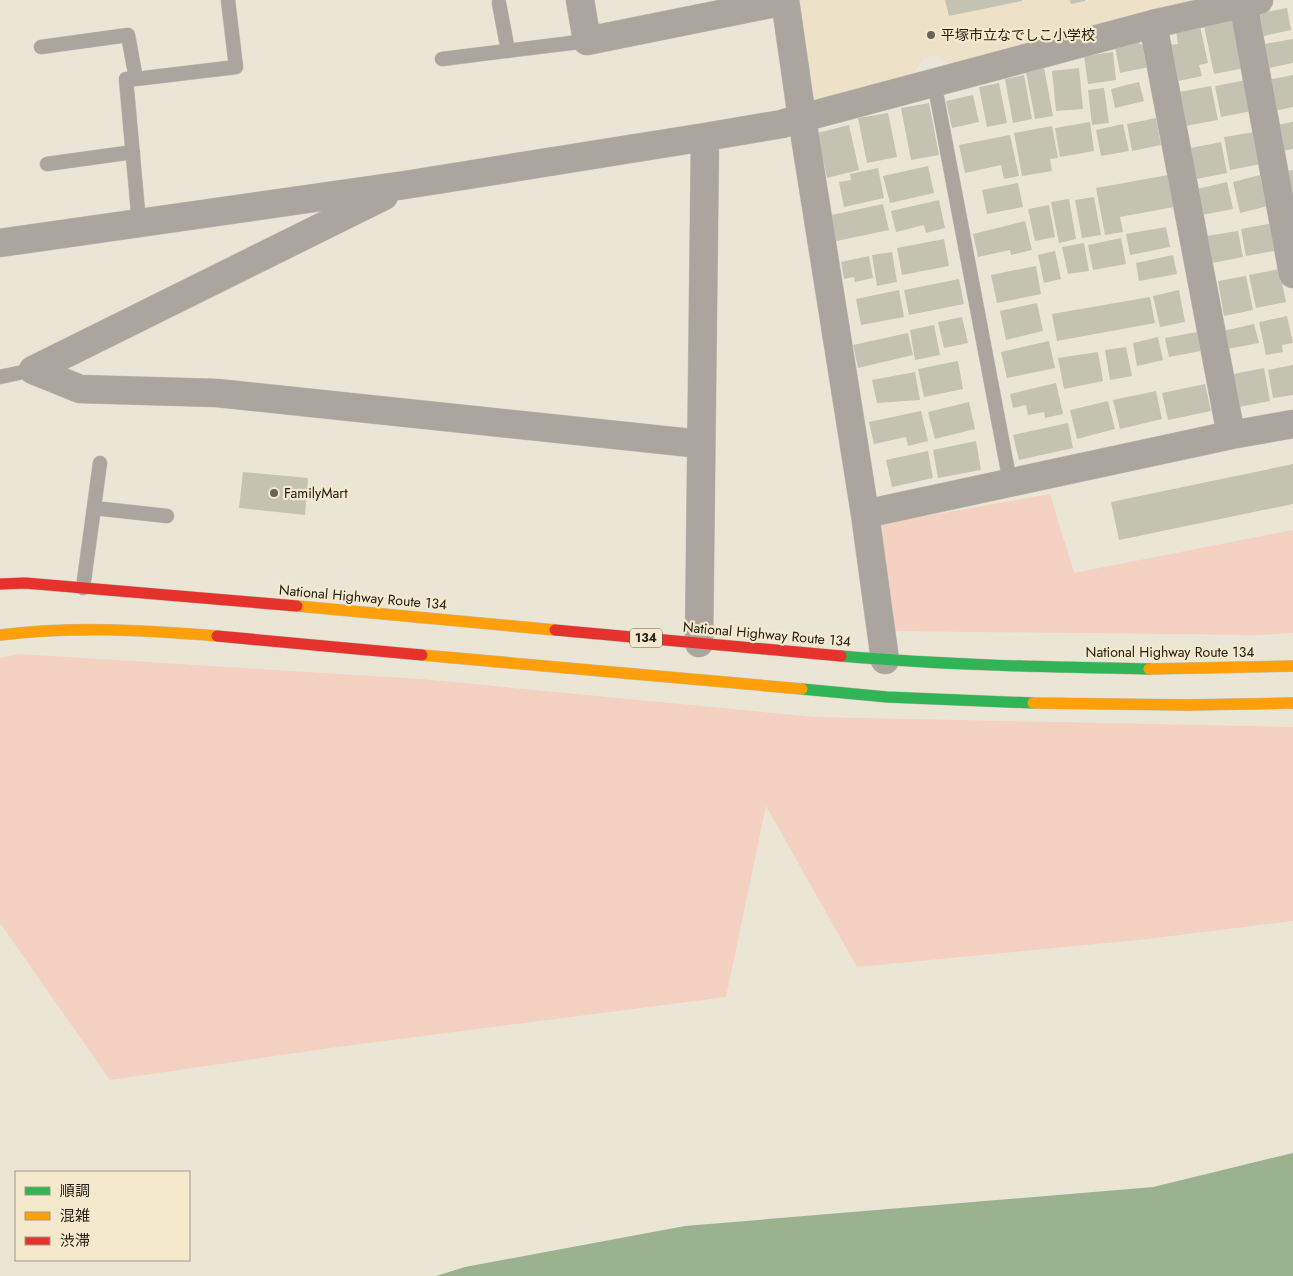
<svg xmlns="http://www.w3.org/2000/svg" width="1293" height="1276" viewBox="0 0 1293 1276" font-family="Jost,'Noto Sans JP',sans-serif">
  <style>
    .built { fill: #ede2c7 }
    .green { fill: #f4d1c0 }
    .water { fill: #9ab38e }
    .building { fill: #c4c3b1 }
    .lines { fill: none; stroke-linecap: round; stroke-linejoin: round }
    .lane-casing { stroke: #c6c1b4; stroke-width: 15 }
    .street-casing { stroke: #c6c1b4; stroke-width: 29 }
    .fast-casing { stroke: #c6c1b4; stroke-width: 12 }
    .slow-casing { stroke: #c6c1b4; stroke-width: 12 }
    .jam-casing { stroke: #c6c1b4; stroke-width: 12 }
    .lane { stroke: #aaa59f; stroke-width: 14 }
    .street { stroke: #aaa59f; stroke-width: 28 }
    .fast { stroke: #30b455; stroke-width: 11 }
    .slow { stroke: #ff9f0a; stroke-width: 11 }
    .jam { stroke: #e5322d; stroke-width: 11 }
    .poi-dot { fill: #6a6559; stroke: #f4e9cc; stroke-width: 2 }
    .labels { text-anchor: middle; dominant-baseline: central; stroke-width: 4.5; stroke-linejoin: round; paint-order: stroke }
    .shield { fill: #f4e9cc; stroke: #625c4d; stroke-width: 1 }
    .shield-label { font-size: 12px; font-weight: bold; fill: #242016 }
    .poi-label { font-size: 14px; fill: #242016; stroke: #f4e9cc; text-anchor: start }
    .street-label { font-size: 14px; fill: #242016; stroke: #f4e9cc }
  </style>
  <rect width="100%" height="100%" fill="#ebe5d5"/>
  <path class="built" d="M793 0H1203L950 65 937 55 923 59 914 75 821 104 810 97Z"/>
  <path class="green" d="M1050 494 1074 573 1293 530V633L1257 635 890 631 881 524Z
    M18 654 421 679 815 717 1293 727V921L1147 939 857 967 766 806 726 997 330 1048 110 1080 0 923V658Z"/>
  <path class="water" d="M1293 1153V1276H436L465 1267 685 1226 1153 1187Z"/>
  <path class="building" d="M945 0H1022V1L949 16Z
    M1070 0H1085V1L1071 4Z
    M1287 8 1291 30 1259 37 1256 19 1260 13Z
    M1236 20 1245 68 1214 74 1204 26Z
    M1200 26 1208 63 1199 65 1202 76 1178 81 1170 45 1178 44 1176 31Z
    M1293 39V63L1269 68 1264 44Z
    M1137 42 1145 47 1149 67 1120 73 1115 46Z
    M1113 52 1116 80 1088 84 1084 56Z
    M1044 68 1053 116 1035 119 1026 72Z
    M1079 68 1083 109 1056 111 1052 71Z
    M1024 75 1032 119 1013 123 1005 79Z
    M1293 75V107L1274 111 1268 80Z
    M1246 80 1252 111 1221 117 1215 86Z
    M1139 82 1144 101 1115 108 1111 89Z
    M999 83 1007 123 987 127 979 87Z
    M1211 86 1218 120 1185 126 1179 92Z
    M1104 88 1109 123 1092 125 1088 90Z
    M973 95 979 122 952 128 946 101Z
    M929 103 939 155 911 160 901 108Z
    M888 113 897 157 867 163 858 118Z
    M1156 118 1161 145 1132 151 1127 124Z
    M1090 122 1094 151 1060 157 1055 128Z
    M1293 122V149L1282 151 1277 125Z
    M1123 124 1129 151 1101 156 1096 130Z
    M849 125 859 170 827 178 817 133Z
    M1052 126 1058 158 1050 159 1052 171 1022 176 1014 133Z
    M1255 132 1261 164 1230 170 1224 137Z
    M1010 135 1019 176 1004 179 1001 165 965 173 959 145Z
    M1221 142 1227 173 1196 179 1191 148Z
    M928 166 934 193 890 203 883 176Z
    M878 168 884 198 844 207 839 182 851 180 850 174Z
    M1293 170V195H1292L1288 171Z
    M1168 175 1174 207 1120 217 1123 232 1105 235 1096 188Z
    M1260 175 1268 206 1240 213 1233 182Z
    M1227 182 1233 209 1202 215 1197 189Z
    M1018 183 1023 207 987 214 982 190Z
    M1094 197 1101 235 1082 238 1075 200Z
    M1069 199 1076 239 1059 243 1051 202Z
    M939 200 945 228 926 233 924 225 896 232 891 211Z
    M883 204 889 230 832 242 827 216Z
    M1049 205 1055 237 1035 241 1028 209Z
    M1025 221 1032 250 1011 255 1010 250 978 257 973 234Z
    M1274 223 1279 250 1246 256 1241 229Z
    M1166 227 1170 247 1130 255 1126 234Z
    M1238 231 1243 257 1212 263 1206 236Z
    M1121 238 1126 264 1093 270 1088 245Z
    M944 239 949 266 902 275 897 248Z
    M1084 243 1089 271 1068 274 1062 247Z
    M1055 251 1061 279 1044 283 1038 255Z
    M892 252 897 282 877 286 872 255Z
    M1173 255 1177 274 1139 281 1136 263Z
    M869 256 873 278 855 282 854 277 844 279 841 262Z
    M1036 266 1041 294 997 303 991 275Z
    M1279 269 1286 302 1256 308 1249 275Z
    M1246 276 1253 310 1224 316 1218 281Z
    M959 279 964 304 909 315 904 290Z
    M899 290 904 317 861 325 856 299Z
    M1179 290 1185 322 1160 327 1153 296Z
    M1150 297 1155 323 1057 341 1052 314Z
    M1037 303 1043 331 1006 340 1000 311Z
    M1287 316 1293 343 1282 345 1283 352 1266 355 1259 322Z
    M962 317 968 343 944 348 938 322Z
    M1254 324 1259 343 1227 349 1223 331Z
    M934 325 940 355 915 360 910 330Z
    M1197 332 1201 351 1169 357 1165 338Z
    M908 333 913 355 858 368 853 345Z
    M1158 337 1163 360 1137 366 1133 343Z
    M1049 341 1055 368 1007 378 1001 352Z
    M1126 347 1132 376 1110 380 1105 350Z
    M1098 352 1103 381 1064 389 1058 358Z
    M958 361 963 389 924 397 918 369Z
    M1293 365V395L1273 398 1268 370Z
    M1264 368 1270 401 1239 407 1233 374Z
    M915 372 920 400 877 403 872 380Z
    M1056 383 1063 414 1045 418 1044 412 1028 415 1026 405 1013 408 1010 394Z
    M1205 384 1211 411 1168 420 1162 393Z
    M1156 391 1162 419 1120 429 1113 400Z
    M1108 401 1115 429 1077 439 1070 410Z
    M969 402 975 429 935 439 928 412Z
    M921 411 928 441 908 446 906 437 874 444 869 422Z
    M1068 423 1073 448 1019 460 1013 435Z
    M976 441 981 470 938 478 933 450Z
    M928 451 933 478 892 487 886 460Z
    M1293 464V504L1119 540 1111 502Z
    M243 472 308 478 305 515 239 508Z"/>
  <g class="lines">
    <defs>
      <path id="lane" d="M499 3 508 51
        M41 47 128 35 136 79
        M442 59 587 41
        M934 82 1010 482
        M47 164 133 152
        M139 223 126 79H136L236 67 228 0
        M0 377 33 370
        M94 508 167 516
        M83 588 100 463"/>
      <path id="street" d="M580 0 587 41 785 1
        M785 0 802 118 1153 24 1259 0
        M1243 3 1293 274
        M1153 24 1231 435
        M384 196 33 370 80 389 217 393 701 444
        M0 243 405 185 705 137 782 124 802 118 865 514 885 660
        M865 514 1231 435 1293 424
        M699 643 705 137"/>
      <path id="fast" d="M841 656C943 665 1046 667 1149 669
        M802 689 887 697 1033 703"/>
      <path id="slow" d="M297 606 555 630
        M0 635C72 626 145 630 217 636
        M422 655 802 689
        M1149 669 1293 666
        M1033 703 1187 705 1293 703"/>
      <path id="jam" d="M0 584 25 583 297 606
        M555 630 841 656
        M217 636 422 655"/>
    </defs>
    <use href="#lane" class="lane-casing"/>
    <use href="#street" class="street-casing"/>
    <use href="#fast" class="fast-casing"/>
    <use href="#slow" class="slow-casing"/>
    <use href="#jam" class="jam-casing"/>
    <use href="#lane" class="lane"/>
    <use href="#street" class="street"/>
    <use href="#fast" class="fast"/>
    <use href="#slow" class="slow"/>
    <use href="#jam" class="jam"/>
  </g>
  <g class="poi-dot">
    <circle cx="931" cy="35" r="5"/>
    <circle cx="274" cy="493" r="5"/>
  </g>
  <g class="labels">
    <rect class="shield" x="630" y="628.5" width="32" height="19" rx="4"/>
    <g class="shield-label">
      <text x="646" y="638">134</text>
    </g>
    <g class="poi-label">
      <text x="941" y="35">平塚市立なでしこ小学校</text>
      <text x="284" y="493">FamilyMart</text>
    </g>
    <g class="street-label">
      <text transform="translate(363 597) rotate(5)">National Highway Route 134</text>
      <text transform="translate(767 634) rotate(5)">National Highway Route 134</text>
      <text x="1170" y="652">National Highway Route 134</text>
    </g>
  </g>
  <rect x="15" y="1171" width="175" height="90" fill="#f4e9cc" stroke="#a19983"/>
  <rect x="25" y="1187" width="25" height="8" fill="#30b455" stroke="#a19983"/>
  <text x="60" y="1196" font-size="15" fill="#242016">順調</text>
  <rect x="25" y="1212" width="25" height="8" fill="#ff9f0a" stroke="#a19983"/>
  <text x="60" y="1221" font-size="15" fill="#242016">混雑</text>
  <rect x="25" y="1237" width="25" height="8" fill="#e5322d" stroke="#a19983"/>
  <text x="60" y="1246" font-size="15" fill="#242016">渋滞</text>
</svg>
